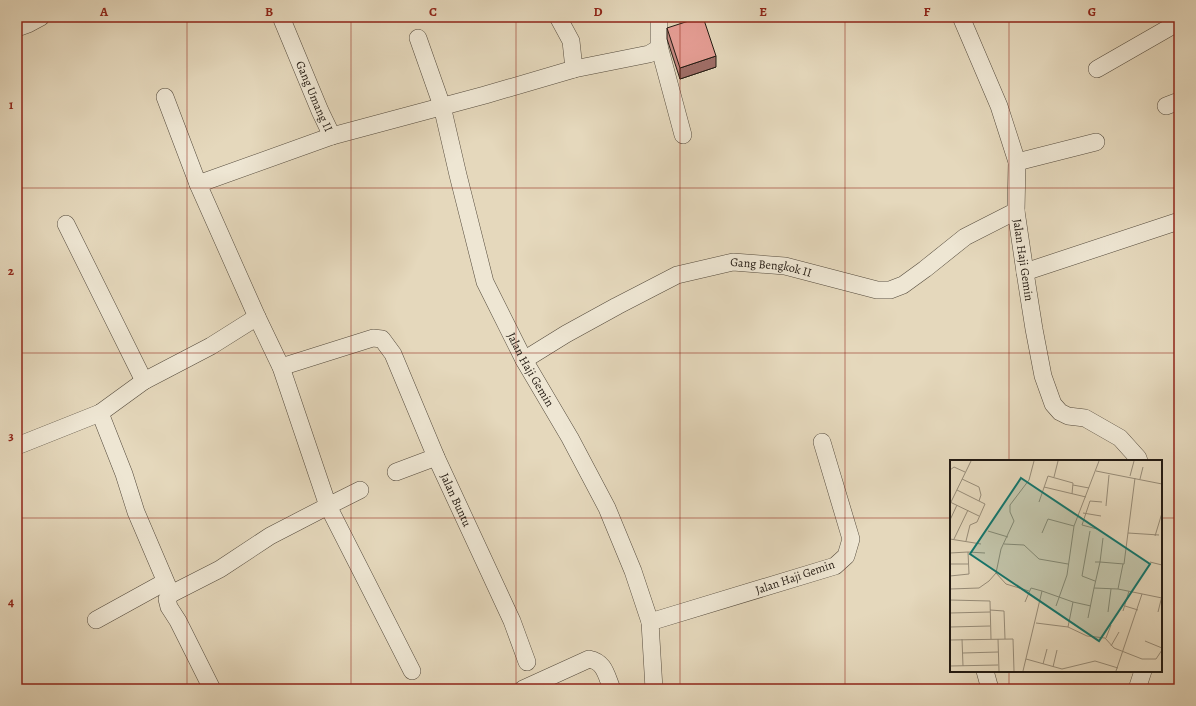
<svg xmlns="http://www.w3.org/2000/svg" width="1196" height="706" viewBox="0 0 1196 706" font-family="Alegreya,serif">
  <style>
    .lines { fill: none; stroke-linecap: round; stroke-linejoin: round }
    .street-casing { stroke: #544a3c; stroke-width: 18 }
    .street { stroke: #eee6d3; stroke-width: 17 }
    .wall { fill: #c5877f; stroke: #231a12 }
    .shaded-wall { fill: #a06e68; stroke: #231a12 }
    .building { fill: #e59d94; stroke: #231a12 }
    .grid { fill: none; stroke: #8f2418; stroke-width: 1; stroke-opacity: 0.55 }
    .labels { text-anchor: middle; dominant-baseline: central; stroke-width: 3; stroke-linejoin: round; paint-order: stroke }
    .street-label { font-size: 12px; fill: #231a12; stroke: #eee6d3 }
    .inset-road { fill: none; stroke: #978c78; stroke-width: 1 }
    .view { fill: #0f766e; fill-opacity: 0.15; stroke: #0f766e; stroke-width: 2 }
    .inset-edge { fill: none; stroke: #231a12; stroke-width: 2 }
    .neatline { fill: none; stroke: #8f2418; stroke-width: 1.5 }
    .grid-label { font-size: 13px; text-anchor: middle; font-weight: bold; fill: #8f2418 }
  </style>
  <rect width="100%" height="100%" fill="#e5d8bc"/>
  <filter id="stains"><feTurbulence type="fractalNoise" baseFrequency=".005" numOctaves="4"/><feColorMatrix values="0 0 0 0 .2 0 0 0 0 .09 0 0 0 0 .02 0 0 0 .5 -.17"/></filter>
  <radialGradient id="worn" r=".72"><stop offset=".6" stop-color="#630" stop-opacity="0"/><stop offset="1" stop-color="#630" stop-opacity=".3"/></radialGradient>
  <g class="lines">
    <defs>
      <g id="street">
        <path id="s1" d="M281 17 320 111 332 136 485 95 574 69 571 41 558 17"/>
        <path id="s2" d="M961 17 999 106 1017 162 1016 211 1025 272 1034 329 1043 376 1053 404 1060 412 1068 416 1085 418 1120 438 1138 458 1139 461"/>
        <path d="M17 28 28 24 41 17"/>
        <path id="s3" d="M418 38 442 106 458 175 485 282 524 360 570 438 607 508 633 571 650 622 654 689"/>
        <path d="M659 46 683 135"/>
        <path d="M574 69 649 54 656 50 659 46V17"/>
        <path d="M1097 69 1179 22"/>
        <path d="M165 97 198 184 257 317"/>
        <path d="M1166 106 1179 101"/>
        <path d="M1017 162 1096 142"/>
        <path d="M198 184 332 136"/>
        <path d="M66 224 144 381"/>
        <path d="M1025 272 1179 221"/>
        <path id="s4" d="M524 360 566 334 617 306 677 275 733 262 785 266 877 290H890L903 285 925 269 965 237 1016 211"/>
        <path id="s5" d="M281 367 373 338 382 339 393 354 436 457 512 621 527 662"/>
        <path d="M100 413 124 474 136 512 171 594"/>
        <path d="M17 446 100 413 144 381 211 346 257 317 281 367 328 506 360 490"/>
        <path d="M396 472 436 457"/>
        <path d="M96 620 165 582"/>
        <path d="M650 622 835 566 846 556 851 539 822 442"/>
        <path d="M985 671 990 689"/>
        <path d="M212 689 178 621 169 607 167 599 171 594 220 569 270 536 328 506 412 671"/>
        <path d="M523 689 589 659C605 662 606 675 612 689"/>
        <path d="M1137 689 1143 671"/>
      </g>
    </defs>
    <use href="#street" class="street-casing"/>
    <use href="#street" class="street"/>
  </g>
  <path class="wall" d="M667 28 716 67 680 79 667 39Z"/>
  <path class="shaded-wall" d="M716 56V67L680 79V68Z"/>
  <path class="building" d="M701 17H703L716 56 680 68 667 28Z"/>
  <path class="grid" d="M187 17V689M351 17V689M516 17V689M680 17V689M845 17V689M1009 17V461M17 188H1179M17 353H1179M17 518H951M1161 518H1179M1009 671V689"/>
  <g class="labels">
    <g class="street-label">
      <text stroke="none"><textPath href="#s1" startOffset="86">Gang Umang II</textPath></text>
      <text stroke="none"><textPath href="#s2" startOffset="254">Jalan Haji Gemin</textPath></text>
      <text stroke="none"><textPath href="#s4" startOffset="271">Gang Bengkok II</textPath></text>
      <text stroke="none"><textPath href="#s3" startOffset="352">Jalan Haji Gemin</textPath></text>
      <text stroke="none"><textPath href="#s5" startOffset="283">Jalan Buntu</textPath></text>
      <text transform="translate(795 577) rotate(-19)">Jalan Haji Gemin</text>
    </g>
  </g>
  <g transform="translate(950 460)">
    <rect width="212" height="212" fill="#e5d8bc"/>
    <path class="inset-road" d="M0 10 4 7 15 12M146 11 212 24M180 16 184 1M104 17 108 1M12 19 29 27 31 35 29 41M190 19 193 7M123 25 139 28M94 27 136 37M7 30 35 44 27 62 20 65 16 81M0 42 29 56M1 42 21 1M89 42 98 16 123 23 122 34M156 46 159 15M133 53 151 56M0 60 7 45M147 69 132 65 140 41 152 42M38 71 58 77M140 71 132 116 145 121M92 73 98 59 124 66M178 73 209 75M205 76 212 53M153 78 150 102 174 104 185 18M0 79 31 84M4 79 18 50M54 84 74 85 89 99 118 104M18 92 35 93M0 93 18 92 19 114 0 116M145 102H150L144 128 168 129 212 138M200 102 212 105M0 104H18M46 113 56 124 79 131M0 129 29 128 39 121 46 113 51 89 64 61 60 52V45L79 20 84 1M168 129 173 104M0 140 40 141 41 179M75 142 81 128 92 131M123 142 141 146M106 146 117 115 124 66 149 1M175 146 188 150M40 150 54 151 55 179M173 151 179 131M158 152 161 129M208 152 212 136M0 153 40 152M138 158 144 128M86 163 118 167 137 176 155 178 164 188 192 199H206L212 190M0 167 40 166M156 178 161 165M12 179 13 206M48 179 49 211M0 180 63 179 64 211M195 181 212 188M161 186 169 172M13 193 48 192M76 199 112 209 145 201 168 208M93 204 97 189M0 206 48 205M103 207 107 190M73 211 92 131 123 142 118 167M166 211 192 134"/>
    <path class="view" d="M71 18 200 104 149 181 20 94Z"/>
    <rect width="212" height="212" class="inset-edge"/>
  </g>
  <rect width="1196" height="706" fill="none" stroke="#e5d8bc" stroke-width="44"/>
  <rect x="22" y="22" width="1152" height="662" class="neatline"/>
  <g class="grid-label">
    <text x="104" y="16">A</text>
    <text x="269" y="16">B</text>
    <text x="433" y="16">C</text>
    <text x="598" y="16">D</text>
    <text x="763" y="16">E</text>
    <text x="927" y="16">F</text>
    <text x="1092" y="16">G</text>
    <text x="11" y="109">1</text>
    <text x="11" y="275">2</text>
    <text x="11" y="440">3</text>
    <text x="11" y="606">4</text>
  </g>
  <rect width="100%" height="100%" filter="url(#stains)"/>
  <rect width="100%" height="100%" fill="url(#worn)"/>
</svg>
